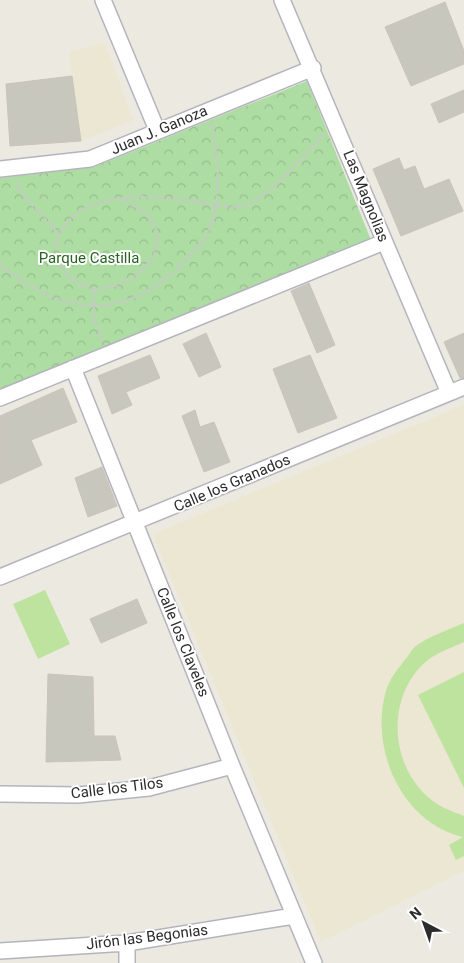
<svg xmlns="http://www.w3.org/2000/svg" width="464" height="963" viewBox="0 0 464 963" font-family="Roboto,sans-serif">
  <style>
    .education { fill: #ece7d2 }
    .park { fill: url(#park-crowns) }
    .pitch { fill: #bde39f }
    .building { fill: #c8c7be; stroke: #c8c5ba }
    .lines { fill: none; stroke-linecap: round; stroke-linejoin: round }
    .minor-casing { stroke: #b4b4be; stroke-width: 18 }
    .path { stroke: #c8c8c8; stroke-width: 2.5; stroke-dasharray: 4 2.5; stroke-linecap: butt }
    .minor { stroke: #fff; stroke-width: 15 }
    .labels { text-anchor: middle; dominant-baseline: central; stroke-width: 4; stroke-linejoin: round; paint-order: stroke }
    .street-label { font-size: 15px; fill: #2c2c2c; stroke: #fff }
    .park-label { font-size: 15px; fill: #276422; stroke: #fff }
  </style>
  <defs>
    <pattern id="park-crowns" width="20" height="18" patternUnits="userSpaceOnUse" patternTransform="scale(1.25)"><rect width="20" height="18" fill="#aedda3"/><path d="M2 6a3 3 0 1 1 6 0M12 15a3 3 0 1 1 6 0" fill="none" stroke="#96be8c"/></pattern>
  </defs>
  <rect width="100%" height="100%" fill="#ece9e0"/>
  <path class="education" d="M105 43 133 120 81 141 69 52Z
    M464 405V871L321 942 153 534Z"/>
  <path class="park" d="M307 81 371 240 0 390V178L94 167Z"/>
  <path class="pitch" d="M45 590 70 644 38 659 13 604Z
    M464 623V642C453 647 439 652 429 659 387 692 388 761 427 796 437 806 451 811 464 816V856L456 860 449 845 463 837C402 823 369 749 386 691 389 680 397 670 404 661 408 657 411 650 416 646 427 637 451 629 464 623Z
    M464 672V788L418 695Z"/>
  <path class="building" d="M445 2 464 51V64L411 86 385 27Z
    M72 76 81 141 10 146 6 84Z
    M464 90V112L439 123 431 104Z
    M399 158 404 170 415 166 424 189 449 179 463 211 401 236 373 169Z
    M309 283 335 345 317 353 291 291Z
    M206 333 221 367 199 377 183 344Z
    M464 333V378H460L444 342Z
    M150 355 160 378 126 392 132 405 112 414 98 376Z
    M310 355 337 418 298 433 273 369Z
    M63 388 77 422 31 440 42 465 0 484V416Z
    M195 410 200 427 214 422 230 462 204 472 182 416Z
    M102 467 117 506 88 517 75 478Z
    M137 599 147 623 101 643 90 619Z
    M48 674 93 677 94 736H115L121 760 46 762Z"/>
  <g class="lines">
    <defs>
      <path id="minor" d="M103 0 157 130
        M282 0 449 393
        M0 169 90 159 313 68
        M73 368 232 766 314 963
        M0 398 384 242
        M0 577 464 387
        M0 794 78 795 149 788 232 766
        M127 943V963
        M0 951 127 943 294 916"/>
    </defs>
    <use href="#minor" class="minor-casing"/>
    <path class="path" d="M17 182 21 193 58 233
      M0 265C60 312 118 324 178 268 189 257 205 242 211 226 222 192 217 160 212 124
      M94 289C102 288 112 287 120 284 167 263 173 219 121 200
      M103 341 94 320 93 289C79 285 69 279 61 265 55 252 54 239 63 227 90 189 157 195 198 202 210 204 228 209 239 207 271 199 302 158 324 134"/>
    <use href="#minor" class="minor"/>
  </g>
  <g class="labels">
    <g class="street-label">
      <text transform="translate(159 130) rotate(-23)">Juan J. Ganoza</text>
      <text transform="translate(366 196) rotate(68)">Las Magnolias</text>
      <text transform="translate(232 483) rotate(-23)">Calle los Granados</text>
      <text transform="translate(183 642) rotate(68)">Calle los Claveles</text>
      <text transform="translate(117 788) rotate(-7)">Calle los Tilos</text>
      <text transform="translate(147 937) rotate(-7)">Jirón las Begonias</text>
    </g>
    <g class="park-label">
      <text x="89" y="258">Parque Castilla</text>
    </g>
  </g>
  <g transform="translate(424 923) rotate(319)" stroke="#ffffff" stroke-width="4" paint-order="stroke">
  <path d="M0-4L9 19L0 12L-9 19Z" fill="#2c2c2c"/>
  <text y="-8" font-size="14" font-weight="bold" text-anchor="middle" fill="#2c2c2c">N</text>
  </g>
</svg>
